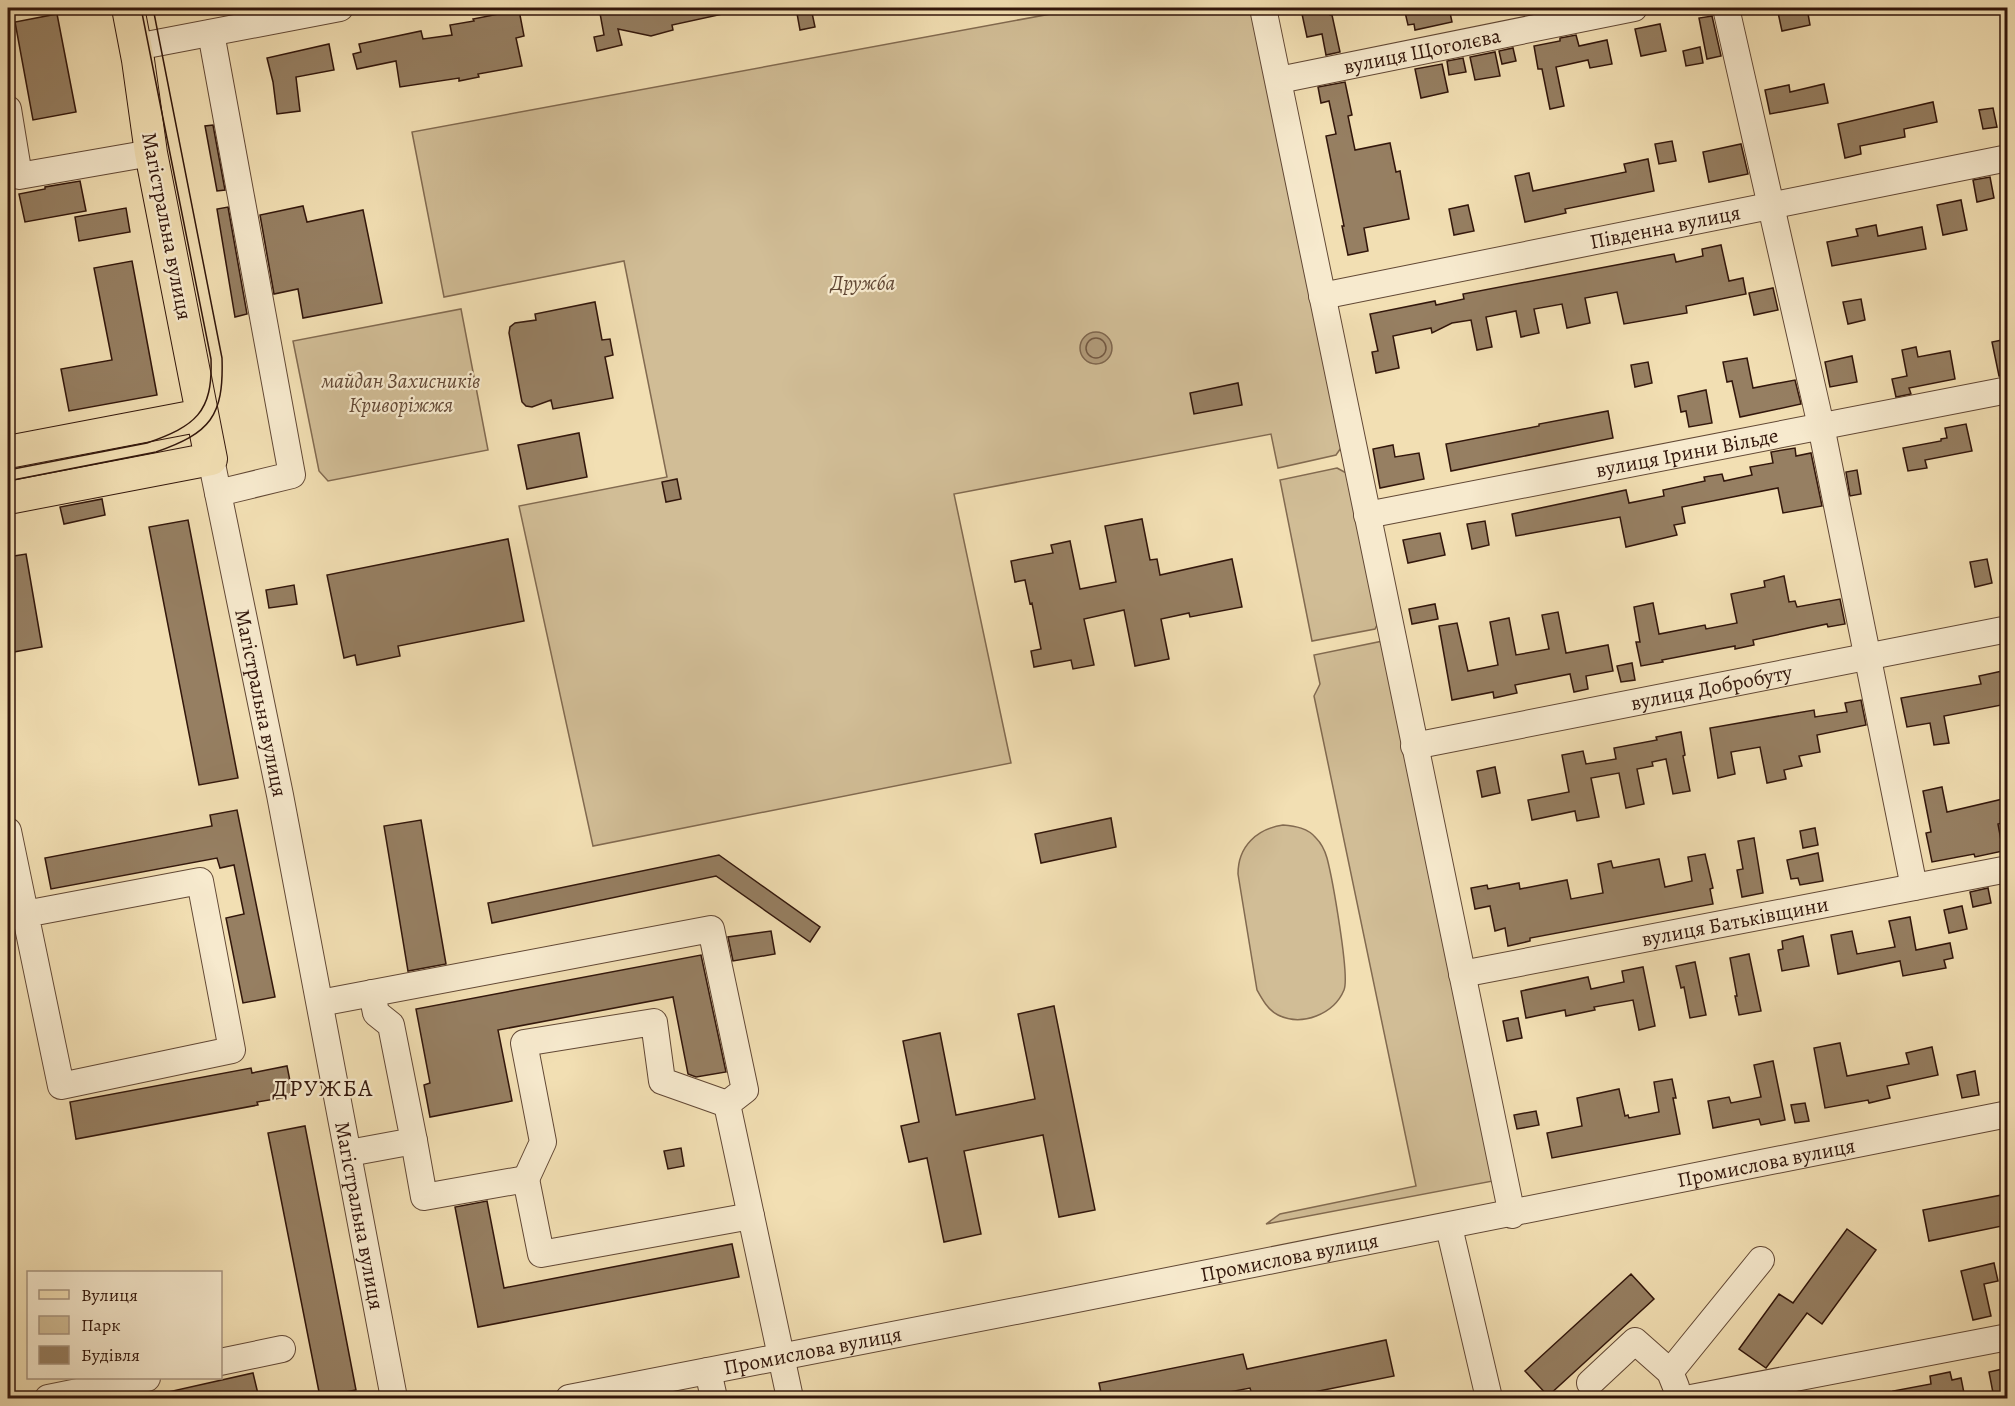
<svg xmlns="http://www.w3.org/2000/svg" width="2015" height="1406" viewBox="0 0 2015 1406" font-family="Alegreya,serif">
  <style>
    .green { fill: #d1bd96; stroke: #826a50; stroke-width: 1.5 }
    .water { fill: #b19b7a; stroke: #7e664e; stroke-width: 1.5 }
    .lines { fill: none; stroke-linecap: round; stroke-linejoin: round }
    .shore { stroke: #725842; stroke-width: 1.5 }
    .building { fill: #967f62; stroke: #32160b; stroke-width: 1.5 }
    .minor-casing { stroke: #624835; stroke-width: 28 }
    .major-casing { stroke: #32160b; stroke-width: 34 }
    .minor { stroke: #f7eace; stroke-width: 26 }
    .major { stroke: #f2dfb3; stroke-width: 32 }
    .tram { stroke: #32160b; stroke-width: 1.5 }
    .labels { text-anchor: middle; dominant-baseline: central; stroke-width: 4.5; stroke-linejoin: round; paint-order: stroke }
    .street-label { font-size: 21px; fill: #32160b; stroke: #f7eace }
    .park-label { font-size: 21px; font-style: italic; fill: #624835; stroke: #f7eace }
    .quarter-label { font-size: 24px; letter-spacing: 1.5px; fill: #32160b; stroke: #f7eace }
  </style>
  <rect width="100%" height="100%" fill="#f2dfb3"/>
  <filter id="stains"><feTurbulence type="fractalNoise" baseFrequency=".00333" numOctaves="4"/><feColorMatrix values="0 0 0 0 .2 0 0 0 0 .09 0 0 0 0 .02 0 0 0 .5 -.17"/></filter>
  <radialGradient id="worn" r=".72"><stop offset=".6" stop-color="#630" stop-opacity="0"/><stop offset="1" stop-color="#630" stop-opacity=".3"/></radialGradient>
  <path class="green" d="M1083 8H1251L1343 445 1336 455 1278 468 1271 434 954 494 1011 763 593 846 519 506 667 477 624 261 444 297 412 132Z
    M461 309 488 450 328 481 319 471 293 341Z
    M1337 468 1350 475 1380 619 1375 629 1312 641 1280 480Z
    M1383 641 1493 1181 1266 1224 1280 1214 1416 1186 1314 696 1320 684 1314 655Z
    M1283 825C1295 826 1308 828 1316 838 1321 843 1325 851 1327 858 1332 877 1350 976 1344 990 1334 1014 1302 1027 1278 1015 1268 1010 1262 999 1257 990L1238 874C1238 846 1257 829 1283 825Z"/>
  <path class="water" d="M1080 348a16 16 0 1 1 32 0a16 16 0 1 1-32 0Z"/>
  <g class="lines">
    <path class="shore" d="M1086 348a10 10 0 1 1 20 0a10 10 0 1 1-20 0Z"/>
  </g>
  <path class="building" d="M599 8H722L723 14 672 25 673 30 651 36 618 29 622 45 597 51 594 37 604 35Z
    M796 8H811L815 27 800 30Z
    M1404 8H1449L1452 22 1415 30 1414 24 1408 25Z
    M1777 8H1807L1810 25 1782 31Z
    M1329 9 1330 15H1332L1340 52 1326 55 1322 34 1307 37 1302 14Z
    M519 10 524 36 516 38 522 66 478 74 479 77 459 81V78L400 87 396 61 357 69 353 54 361 52 359 44 421 31 423 39 452 35 450 25 474 21 473 19Z
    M57 14 76 112 33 120 15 22Z
    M1712 16 1721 56 1707 59 1699 18Z
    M1660 24 1666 51 1641 56 1635 29Z
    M1576 35 1579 46 1607 40 1612 64 1590 68 1588 60 1556 67 1564 106 1550 109 1542 69H1538L1534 46 1560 41V38Z
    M329 44 334 70 296 77 300 111 277 114 273 82 267 58Z
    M1700 47 1703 63 1686 66 1683 51Z
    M1513 48 1516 61 1502 64 1499 51Z
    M1495 52 1500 76 1475 80 1470 57Z
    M1463 58 1466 72 1449 75 1447 61Z
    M1442 64 1448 92 1421 98 1415 69Z
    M1345 82 1352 115 1348 116 1355 150 1390 143 1396 172 1400 171 1409 219 1364 228 1368 251 1348 255 1342 226H1344L1326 136 1336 134 1329 101 1321 103 1318 87Z
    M1824 84 1828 103 1770 114 1765 90 1789 85 1790 92Z
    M1933 102 1937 122 1904 129 1905 137 1860 146 1861 154 1845 158 1838 124Z
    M1993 108 1997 127 1983 129 1979 110Z
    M213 125 225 190 217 191 205 126Z
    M1672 141 1676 161 1659 164 1655 144Z
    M1741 144 1748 174 1709 182 1703 152Z
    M1648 159 1654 191 1565 209 1566 213 1525 222 1515 176 1529 173 1533 191 1626 172 1624 164Z
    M1990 177 1994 198 1977 202 1973 180Z
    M80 181 86 211 25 222 19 194 45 189V187Z
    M1961 200 1967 230 1943 235 1937 205Z
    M1468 205 1474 231 1454 235 1449 209Z
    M303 206 307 222 363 210 382 303 303 318 298 289 274 294 260 215Z
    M228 207 247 314 235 317 217 209Z
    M126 208 130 232 79 241 75 217Z
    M1876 225 1878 236 1922 227 1926 249 1832 266 1827 242 1858 236 1856 229Z
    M1721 245 1729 281 1743 278 1746 294 1686 306 1687 313 1624 324 1617 292 1585 298 1590 323 1567 328 1562 304 1534 309 1539 333 1521 337 1516 311 1486 317 1492 347 1477 350 1471 320 1452 323 1432 333 1431 328 1393 336 1399 368 1376 373 1372 352 1378 351 1370 314 1435 301 1436 305 1464 299 1463 294 1674 254 1676 262 1703 256 1702 249Z
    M132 261 157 395 69 411 61 369 112 360 94 268Z
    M1773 288 1778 310 1754 315 1749 293Z
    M1861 299 1865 320 1848 324 1843 302Z
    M595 302 602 340 610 339 613 355 605 357 613 398 553 409 551 400 532 407 526 406 522 402 521 397 509 333 510 327 515 323 536 320 535 314Z
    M2007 339V375L1999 376 1992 342Z
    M1916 347 1918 357 1950 351 1955 379 1909 388 1911 394 1896 397 1892 379 1907 376 1902 350Z
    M1852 356 1857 382 1830 387 1825 362Z
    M1747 358 1753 388 1795 380 1801 404 1740 417 1732 381 1727 382 1723 362Z
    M1648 362 1652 383 1635 387 1631 365Z
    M1238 383 1242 405 1194 414 1190 393Z
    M1706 390 1712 423 1689 427 1686 411 1681 412 1678 396Z
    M1608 411 1613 438 1451 471 1446 444 1539 426V424Z
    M1966 424 1972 451 1925 460 1927 468 1908 471 1903 448 1941 441V439L1947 438 1945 428Z
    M579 433 587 477 527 489 518 445Z
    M1393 445 1395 457 1419 453 1424 479 1380 488 1373 449Z
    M1795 448 1796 456 1811 453 1822 506 1783 513 1778 488 1682 507 1685 523 1674 525 1677 535 1626 547 1620 517 1516 536 1512 514 1626 490 1629 503 1664 496 1663 490 1705 481 1704 477 1722 474 1724 481 1752 475 1750 467 1773 463 1771 452Z
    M1857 470 1861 494 1850 496 1846 472Z
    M677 479 681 499 666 502 662 482Z
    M102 499 105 515 64 524 60 507Z
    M1142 519 1150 560 1157 559 1160 575 1232 559 1242 607 1190 617 1189 613 1161 619 1169 659 1135 666 1124 610 1084 619 1094 665 1073 669 1071 660 1034 667 1031 651 1041 649 1032 603 1030 604 1025 580 1015 582 1011 561 1053 553 1051 545 1070 541 1080 589 1116 582 1105 526Z
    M188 520 238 778 199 785 149 527Z
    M1485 521 1489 545 1472 549 1467 524Z
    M1440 533 1445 555 1408 563 1403 540Z
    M508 539 524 621 398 646 400 656 357 665 355 655 344 658 327 575Z
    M26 554 42 647 8 653V557Z
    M1987 559 1992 583 1975 587 1970 562Z
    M1784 576 1789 602 1795 601 1797 607 1840 599 1845 624 1828 627 1827 624 1753 640 1754 645 1735 649V646L1662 660 1663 662 1641 666 1636 642H1640L1634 607 1653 603 1659 634 1705 625 1706 629 1737 623 1731 594 1765 587 1764 581Z
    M294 585 297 604 269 608 266 590Z
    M1435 604 1438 619 1412 624 1409 609Z
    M1558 612 1566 653 1608 645 1613 671 1586 676 1588 689 1574 692 1570 674 1515 685 1517 693 1494 698 1493 692 1452 700 1439 626 1457 623 1468 671 1498 665 1490 622 1509 618 1516 655 1549 649 1542 615Z
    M1632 663 1635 680 1621 682 1617 666Z
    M2007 670V704L1944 716 1949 743 1934 745 1930 723 1907 727 1901 698 1981 684 1979 676Z
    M1861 700 1866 725 1817 735 1820 752 1799 756 1802 766 1784 770 1786 779 1767 783 1760 747 1731 752 1735 774 1718 778 1710 728 1814 710 1815 717 1847 712 1845 703Z
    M1681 732 1685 755 1683 756 1690 791 1673 794 1666 759 1652 762 1653 766 1637 769 1644 804 1626 808 1619 773 1591 778 1599 817 1577 821 1575 811 1532 820 1528 800 1569 792 1562 755 1583 751 1586 764 1616 759 1614 748 1657 740 1656 737Z
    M1495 767 1500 793 1482 797 1477 771Z
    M1942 787 1947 812 2007 798V822L1998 824 2003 851 1975 857 1974 854 1932 862 1926 833 1931 832 1923 791Z
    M237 810 275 997 243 1003 226 918 244 914 234 865 220 868 217 858 51 889 45 858 212 826 210 815Z
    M1111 818 1116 847 1041 863 1035 834Z
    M421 820 446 964 408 971 384 826Z
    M1815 828 1818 845 1803 848 1800 831Z
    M1754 838 1763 893 1742 897 1737 870 1743 869 1738 841Z
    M1818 853 1823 881 1800 885 1798 878 1791 879 1787 860Z
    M1705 854 1713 888 1710 889 1713 904 1530 938V941L1508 946 1505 928 1495 931 1490 906 1475 909 1471 888 1487 885 1488 889 1519 883 1520 889 1567 880 1571 899 1603 893 1598 864 1611 861 1613 868 1659 859 1665 887 1692 881 1688 857Z
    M719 855 820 927 810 942 716 876 492 923 488 903Z
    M1988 888 1991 903 1973 907 1970 892Z
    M1962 906 1967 929 1949 933 1944 910Z
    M1910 917 1916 950 1950 943 1953 958 1944 960 1946 968 1903 976 1900 961 1838 974 1831 935 1852 931 1857 954 1895 947 1889 921Z
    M771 931 775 954 733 961 728 937Z
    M1803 936 1809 966 1782 971 1778 950 1783 949 1782 941Z
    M1749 954 1761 1011 1739 1015 1735 996H1737L1730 958Z
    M701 955 726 1072 696 1077 688 1074 673 997 498 1030 512 1101 430 1117 424 1085 430 1083 416 1009Z
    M1695 962 1706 1015 1690 1018 1684 987 1681 988 1676 966Z
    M1643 967 1655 1026 1639 1030 1633 1000 1594 1007 1595 1010 1566 1016 1565 1010 1526 1018 1521 991 1588 977 1591 989 1624 982 1622 971Z
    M1054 1006 1095 1210 1059 1217 1043 1135 964 1151 981 1234 944 1242 927 1158 909 1162 901 1126 919 1122 903 1041 940 1033 956 1115 1035 1099 1018 1014Z
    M1518 1018 1522 1038 1507 1041 1503 1021Z
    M1840 1043 1847 1076 1909 1064 1906 1053 1932 1047 1938 1075 1887 1086 1890 1098 1869 1103 1868 1100 1825 1108 1814 1048Z
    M1773 1061 1785 1120 1761 1125 1759 1119 1713 1128 1708 1101 1729 1097 1731 1103 1761 1097 1754 1065Z
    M287 1066 293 1096 257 1102 258 1105 76 1139 70 1102 251 1068 252 1073Z
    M1975 1071 1979 1095 1962 1098 1957 1075Z
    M1672 1079 1676 1098H1673L1680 1134 1552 1158 1547 1133 1582 1126 1577 1098 1619 1089 1625 1116 1628 1115 1629 1118 1659 1112 1654 1082Z
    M1805 1103 1809 1121 1795 1123 1791 1105Z
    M1536 1111 1539 1125 1517 1129 1514 1115Z
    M305 1126 356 1390 320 1397 268 1133Z
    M681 1148 684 1166 668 1169 664 1151Z
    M2007 1194V1225L1929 1241 1923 1210Z
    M487 1201 504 1288 732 1244 739 1277 478 1327 455 1207Z
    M1847 1229 1876 1250 1822 1324 1807 1313 1766 1368 1739 1349 1779 1294 1793 1303Z
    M1994 1263 1998 1281 1984 1284 1991 1316 1973 1320 1961 1271Z
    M1631 1274 1654 1299 1548 1396 1525 1371Z
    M1386 1340 1394 1376 1284 1398H1253L1250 1388 1198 1398H1102L1099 1383 1243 1354 1247 1369Z
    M2007 1368V1398H1994L1989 1372Z
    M1950 1372 1952 1380 1961 1378 1965 1398H1894L1893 1391 1931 1384 1930 1376Z
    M253 1373 259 1398H168V1392Z"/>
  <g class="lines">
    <defs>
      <g id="minor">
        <path d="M1263 8 1512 1215"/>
        <path d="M1726 8 1821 426 1914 887"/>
        <path d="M211 33 292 475 218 493"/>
        <path d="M136 47 340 8"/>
        <path id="s1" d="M1279 80 1634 8"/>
        <path d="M8 109 19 176 151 153"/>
        <path id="s2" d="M1322 296 2008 158"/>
        <path id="s3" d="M211 459 280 795 394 1398"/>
        <path id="s4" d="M1367 515 2008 390"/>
        <path id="s5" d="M1414 746 2008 629"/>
        <path d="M8 831 61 1086 232 1050 200 881 25 914"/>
        <path id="s6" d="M1462 974 2008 869"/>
        <path d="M320 1003 711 929 745 1090 727 1104 790 1398"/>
        <path d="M414 1141 424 1197 526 1179 541 1254 751 1216"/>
        <path d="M349 1153 414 1141 391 1025 376 1013 372 993"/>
        <path d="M526 1179 543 1142 524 1043 654 1022 662 1081 727 1104"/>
        <path d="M1449 1227 1489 1398"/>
        <path d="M220 1362 282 1349"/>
        <path d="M708 1371 714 1398"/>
        <path d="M1670 1372 1761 1260"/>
        <path d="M1590 1383 1635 1341 1670 1372 1676 1387"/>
        <path d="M48 1398 147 1378"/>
        <path id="s7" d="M569 1398C1049 1305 1528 1211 2008 1114"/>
        <path d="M1691 1398 2008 1337"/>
      </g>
      <path id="major" d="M8 452 202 415
        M8 498 211 459 151 153 138 60 128 8"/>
    </defs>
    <use href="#minor" class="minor-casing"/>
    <use href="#major" class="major-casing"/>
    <use href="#minor" class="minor"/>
    <use href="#major" class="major"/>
    <path class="tram" d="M8 470 147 443C195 426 213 413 211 359L141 8
      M8 481 156 452C210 433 224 417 222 358L153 8"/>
  </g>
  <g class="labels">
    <g class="street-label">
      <text stroke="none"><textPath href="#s1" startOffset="146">вулиця Щоголєва</textPath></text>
      <text transform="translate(167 226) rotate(79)">Магістральна вулиця</text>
      <text stroke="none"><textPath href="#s2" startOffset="350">Південна вулиця</textPath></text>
      <text stroke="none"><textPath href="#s4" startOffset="326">вулиця Ірини Вільде</textPath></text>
      <text stroke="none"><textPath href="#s5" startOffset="303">вулиця Добробуту</textPath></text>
      <text stroke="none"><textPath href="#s3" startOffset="249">Магістральна вулиця</textPath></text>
      <text stroke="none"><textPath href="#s6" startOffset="278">вулиця Батьківщини</textPath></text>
      <text stroke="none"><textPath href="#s7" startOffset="1220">Промислова вулиця</textPath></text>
      <text stroke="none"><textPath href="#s3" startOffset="771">Магістральна вулиця</textPath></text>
      <text stroke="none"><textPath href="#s7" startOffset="734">Промислова вулиця</textPath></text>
      <text stroke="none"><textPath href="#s7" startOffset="248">Промислова вулиця</textPath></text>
    </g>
    <g class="park-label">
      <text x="863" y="283">Дружба</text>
      <text x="401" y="381">майдан Захисників<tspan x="401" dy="24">Криворіжжя</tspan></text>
    </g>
    <g class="quarter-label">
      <text x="323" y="1088">ДРУЖБА</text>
    </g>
  </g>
  <rect width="2015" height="1406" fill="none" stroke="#f2dfb3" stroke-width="30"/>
  <rect x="9" y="9" width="1997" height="1388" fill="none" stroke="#32160b" stroke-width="3"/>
  <rect x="15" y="15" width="1985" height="1376" fill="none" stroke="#32160b" stroke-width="1.5"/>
  <rect x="27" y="1271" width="195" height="108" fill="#f7eace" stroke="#a89580" stroke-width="1.5"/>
  <rect x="39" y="1290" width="30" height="9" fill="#f2dfb3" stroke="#a89580" stroke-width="1.5"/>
  <text x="81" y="1301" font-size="18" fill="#32160b">Вулиця</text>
  <rect x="39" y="1316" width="30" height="18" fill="#d1bd96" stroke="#a89580" stroke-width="1.5"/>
  <text x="81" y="1331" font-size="18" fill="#32160b">Парк</text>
  <rect x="39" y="1346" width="30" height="18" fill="#967f62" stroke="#a89580" stroke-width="1.5"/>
  <text x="81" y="1361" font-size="18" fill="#32160b">Будівля</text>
  <rect width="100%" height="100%" filter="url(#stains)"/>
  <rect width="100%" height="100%" fill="url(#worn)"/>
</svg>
